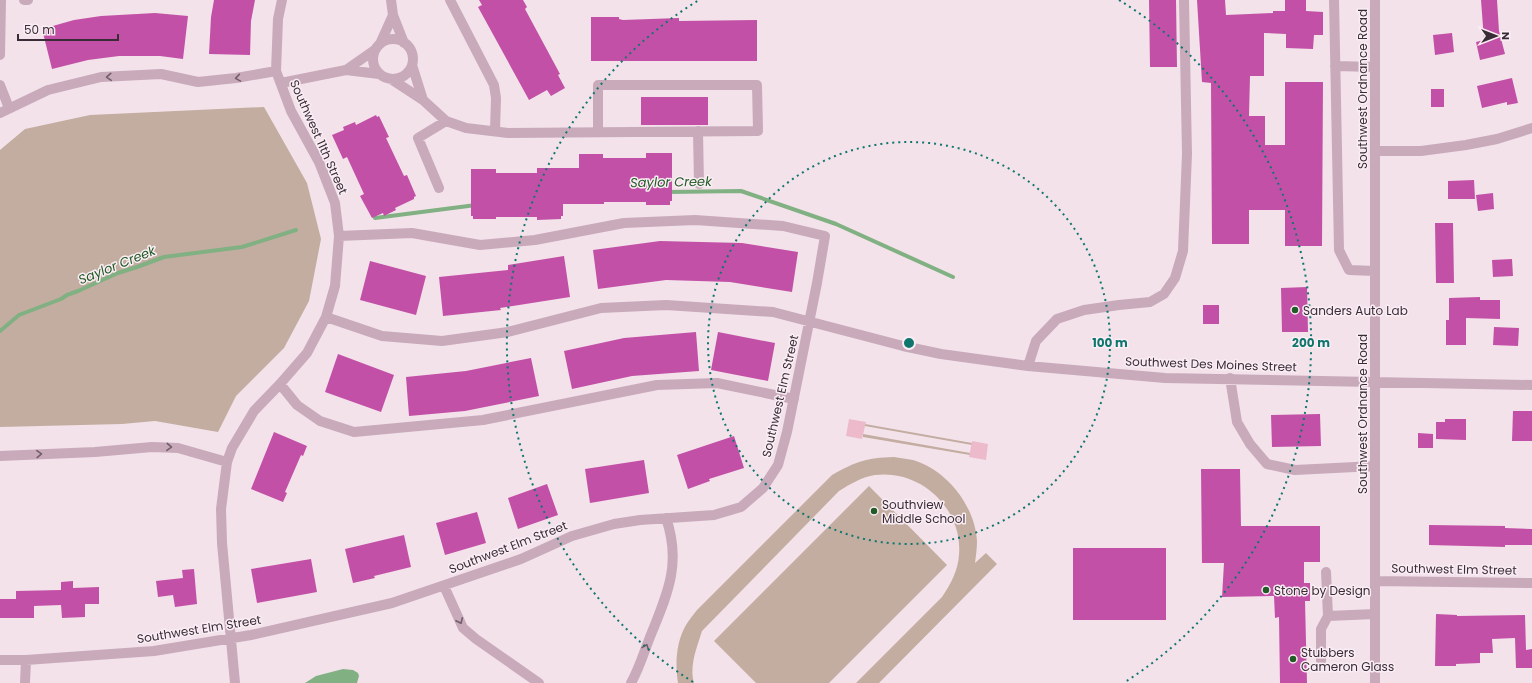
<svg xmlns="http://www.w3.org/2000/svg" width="1532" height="683" viewBox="0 0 1532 683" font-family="Poppins,sans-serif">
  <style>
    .green { fill: #c3ada1 }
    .sand { fill: #edbacb }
    .water { fill: #81b083 }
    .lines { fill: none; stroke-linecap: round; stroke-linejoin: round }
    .stream { stroke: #81b083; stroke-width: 4 }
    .building { fill: #c350a7 }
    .minor { stroke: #c9aabb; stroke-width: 10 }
    .oneway { stroke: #735e6b }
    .ring { fill: none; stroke: #0f766e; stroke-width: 2; stroke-dasharray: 2 4 }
    .poi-dot { fill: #215b26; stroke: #faeef4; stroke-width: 1.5 }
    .labels { text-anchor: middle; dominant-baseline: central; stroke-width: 3; stroke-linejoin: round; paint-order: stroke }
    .street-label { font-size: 12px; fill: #3a2c36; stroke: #faeef4 }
    .poi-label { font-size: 12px; fill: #3a2c36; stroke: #faeef4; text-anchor: start }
    .water-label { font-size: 13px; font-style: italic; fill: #215b26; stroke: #faeef4 }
    .centre { fill: #0f766e; stroke: #faeef4; stroke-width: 2 }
    .ring-label { font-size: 12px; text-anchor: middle; font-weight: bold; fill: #0f766e; stroke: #faeef4; stroke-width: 3; stroke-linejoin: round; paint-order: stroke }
  </style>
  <rect width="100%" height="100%" fill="#f3e2ea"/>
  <path class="green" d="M264 107 307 183 321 239 309 301 284 348 236 396 218 432 155 421 122 424 0 427V150L25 129 90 115Z
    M865 424 972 443V445L865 426Z
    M863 434 970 453V455L863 437Z
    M894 457C900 458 907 459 913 460 947 470 975 506 977 541 977 548 976 555 975 563L986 553 997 564 879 683H856L942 597C951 584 958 570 959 555 963 509 921 469 875 475 862 477 850 484 839 491L702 631C697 647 689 666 694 683H678C675 664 676 642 686 625 689 620 693 615 697 610L832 475C857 461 866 458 894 457Z
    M869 486 947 565 829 683H756L714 641Z"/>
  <path class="sand" d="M849 419 866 422 862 439 846 436Z
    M972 441 988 444 986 460 969 457Z"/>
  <path class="water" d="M343 669 353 670 358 673 359 676 357 683H305L316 676Z"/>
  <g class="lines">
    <path class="stream" d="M668 192 741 191 836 224 953 277
      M375 218 476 205
      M0 331 19 315 61 299 67 295 78 291 118 273 137 267 164 257 242 247 296 230"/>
  </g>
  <path class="building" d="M214 0H255L251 21 250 55 209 54 211 17Z
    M479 0H523L527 7 525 9 560 74 558 75 565 88 551 96 547 90 529 100 478 7 482 5Z
    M1149 0H1176L1177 67H1150Z
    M1197 0H1225L1226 15 1273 13V11H1285V0H1306V11L1323 12V35H1314L1313 49 1286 48V34L1264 33V76H1250L1249 116H1265V145H1285V82H1323L1322 246H1285V210H1249V244H1212L1211 83 1202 82Z
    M1481 0H1497L1499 31 1505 54 1480 60 1476 42 1484 40Z
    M155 13 188 16 183 59 160 56H119L88 60 52 69 42 29 74 20 101 16Z
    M591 17H619V19L623 20 679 18V21L757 20V61H591Z
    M1452 33 1454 52 1435 55 1433 35Z
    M1512 78 1518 103 1507 105V102L1482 108 1477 86Z
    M1431 89H1444V107H1431Z
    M641 97H708V125H641Z
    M376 115 377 117 379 116 389 137 386 138 404 176 407 175 416 196 414 197V199L395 208 396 210 384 216 383 213 372 218 360 196 364 194 347 157 343 159 332 135 344 130 343 127 355 122 356 125Z
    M646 153H672V201H670V205H646V202H604V204H563V216H561V219L537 220V217H496V219H473V216H471V169H496V173H537V168H579V154H603V158H646Z
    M1474 180 1475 199H1448V181Z
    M1493 193 1494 209 1478 211 1476 195Z
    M1435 223H1453L1454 283H1436Z
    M660 241 742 243 798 252 792 292 730 282 666 280 598 289 593 250Z
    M564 256 570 297 500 308 501 310 443 316 439 277 508 270V265Z
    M1512 259 1513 276 1493 277 1492 260Z
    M370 261 426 276 416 315 360 300Z
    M1307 287 1308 332H1282L1281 288Z
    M1480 297V300H1500V319L1466 318V345H1446V320H1449V298Z
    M1203 305H1219V324H1203Z
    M1494 327 1519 328 1518 346 1493 345Z
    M696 332 699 371 632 376 572 389 564 351 624 338Z
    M718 332 775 343 768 381 711 370Z
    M338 354 394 375 381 412 325 392Z
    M531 358 539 396 465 411 409 416 406 377 466 371Z
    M1513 411H1532V441H1512Z
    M1320 414 1321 446 1272 447 1271 415Z
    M1445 419H1466V440L1436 439V422H1445Z
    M274 432 307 446 303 456 301 455 285 492 287 493 283 502 251 489Z
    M1418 433 1433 434V448H1418Z
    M734 436 744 468 709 479 710 481 688 489 677 455Z
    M644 460 649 493 590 503 585 469Z
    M1201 469H1240L1241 526H1320V562H1304V583H1310V601H1305L1307 683H1280L1279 617 1275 618 1274 596 1222 597 1224 563H1202Z
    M547 484 558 515 518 529 508 498Z
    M477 512 486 543 445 555 436 523Z
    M1429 525 1505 526V528L1532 529V545H1505V547L1429 545Z
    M404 535 411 567 374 576 375 578 353 583 345 549Z
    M1073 548H1166V620H1073Z
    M311 559 317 592 257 603 251 569Z
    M194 569 197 604 175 607 173 595 158 597 156 581 183 578 182 570Z
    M73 581V588L99 587V604H85V617L62 618 61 605 34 606V618H0V599H16V591L61 590V582Z
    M1436 614 1457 615V616L1525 615 1526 650 1532 649V668H1516L1515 638 1492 639 1493 653H1480V663L1456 664V666H1435Z"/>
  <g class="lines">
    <path class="minor" d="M24 0H28
      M391 0 393 15 404 43
      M450 0 494 85 496 98 495 131
      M1334 0 1339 250 1349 270 1375 271
      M1375 0V683
      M373 59a20 20 0 1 1 40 0a20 20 0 1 1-40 0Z
      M380 44 393 15
      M0 55 1 0
      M412 65 423 100
      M1335 66 1375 67
      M346 70 376 49
      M391 79 423 100 446 121 466 128 508 133 758 131 757 85H598V132
      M281 83 346 70 379 74
      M0 85 9 108
      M0 113 48 90 101 77 161 74 198 82 236 78 276 71
      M698 131 699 184
      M1375 151H1421L1466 145 1497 139 1532 128
      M439 188 418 138 446 121
      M326 317 382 336 442 341 508 332 601 308 666 305 773 312 903 346 941 354 1028 366 1165 378 1532 385
      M1028 366 1036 341 1057 319 1084 310 1119 305 1150 302 1164 294 1175 278 1183 251 1187 154 1184 0
      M1230 378 1237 422 1250 444 1267 464 1295 470 1375 466
      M280 384 297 405 320 421 354 432 483 420 657 385 717 383 794 399
      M0 456 95 452 152 447 178 448 227 462
      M1326 572 1328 616
      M1375 581 1532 583
      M444 586 463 628 476 639 539 683
      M0 660H26L154 651 251 635 392 603 521 559 572 536 614 524 640 520 714 515 741 507 763 488 778 465 787 432 817 283 825 236 783 226 695 220 624 223 535 240 480 245 412 233 339 236
      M1321 661V629L1328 616 1375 614
      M25 683 26 660
      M235 683 222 543 221 509 227 462 232 448 254 411 280 384 307 353 326 317 335 286 339 236 335 203 319 162 291 111 276 71 278 19 282 0
      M631 683C639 669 644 652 650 637 667 595 682 564 666 518"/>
  </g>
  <defs><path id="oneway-chevron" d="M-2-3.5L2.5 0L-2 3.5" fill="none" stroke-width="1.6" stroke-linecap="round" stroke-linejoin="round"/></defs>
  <g class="oneway">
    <use href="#oneway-chevron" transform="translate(109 77) rotate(177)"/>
    <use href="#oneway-chevron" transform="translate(238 78) rotate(171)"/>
    <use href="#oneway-chevron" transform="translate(169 447) rotate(3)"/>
    <use href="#oneway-chevron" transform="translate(39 454) rotate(-2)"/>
    <use href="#oneway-chevron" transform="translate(460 621) rotate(65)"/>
    <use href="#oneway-chevron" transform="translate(646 647) rotate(-69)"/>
  </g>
  <g class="ring">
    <circle cx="909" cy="343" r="201"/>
    <path d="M693 682A402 402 0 0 1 699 0M1119 0A402 402 0 0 1 1125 682"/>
  </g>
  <g class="poi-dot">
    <circle cx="1295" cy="310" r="4"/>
    <circle cx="874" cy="511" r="4"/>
    <circle cx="1266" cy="590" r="4"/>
    <circle cx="1293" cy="659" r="4"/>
  </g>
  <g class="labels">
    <g class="street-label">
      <text transform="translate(1362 89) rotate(-90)">Southwest Ordnance Road</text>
      <text transform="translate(319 137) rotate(66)">Southwest 11th Street</text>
      <text transform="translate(1211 364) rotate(2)">Southwest Des Moines Street</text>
      <text transform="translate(780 396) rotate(-77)">Southwest Elm Street</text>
      <text transform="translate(1362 414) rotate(-90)">Southwest Ordnance Road</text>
      <text transform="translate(508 547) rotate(-21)">Southwest Elm Street</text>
      <text transform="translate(1454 569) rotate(1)">Southwest Elm Street</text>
      <text transform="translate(199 629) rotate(-9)">Southwest Elm Street</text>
    </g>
    <g class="poi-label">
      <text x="1303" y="310">Sanders Auto Lab</text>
      <text x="882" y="504">Southview<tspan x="882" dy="14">Middle School</tspan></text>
      <text x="1274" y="590">Stone by Design</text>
      <text x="1301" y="652">Stubbers<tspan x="1301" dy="14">Cameron Glass</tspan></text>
    </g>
    <g class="water-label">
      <text transform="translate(671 182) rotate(-1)">Saylor Creek</text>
      <text transform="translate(117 265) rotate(-22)">Saylor Creek</text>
    </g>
  </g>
  <circle cx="909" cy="343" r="6" class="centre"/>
  <g class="ring-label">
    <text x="1110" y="347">100 m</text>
    <text x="1311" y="347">200 m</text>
  </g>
  <g transform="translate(1496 36) rotate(90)" stroke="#faeef4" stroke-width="3" paint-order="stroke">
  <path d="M0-3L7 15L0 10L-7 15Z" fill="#3a2c36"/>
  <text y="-6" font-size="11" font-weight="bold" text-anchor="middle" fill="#3a2c36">N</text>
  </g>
  <path d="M18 34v6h100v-6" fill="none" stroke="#3a2c36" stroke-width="2"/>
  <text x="24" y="34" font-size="12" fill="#3a2c36" stroke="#faeef4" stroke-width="3" paint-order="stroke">50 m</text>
</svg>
